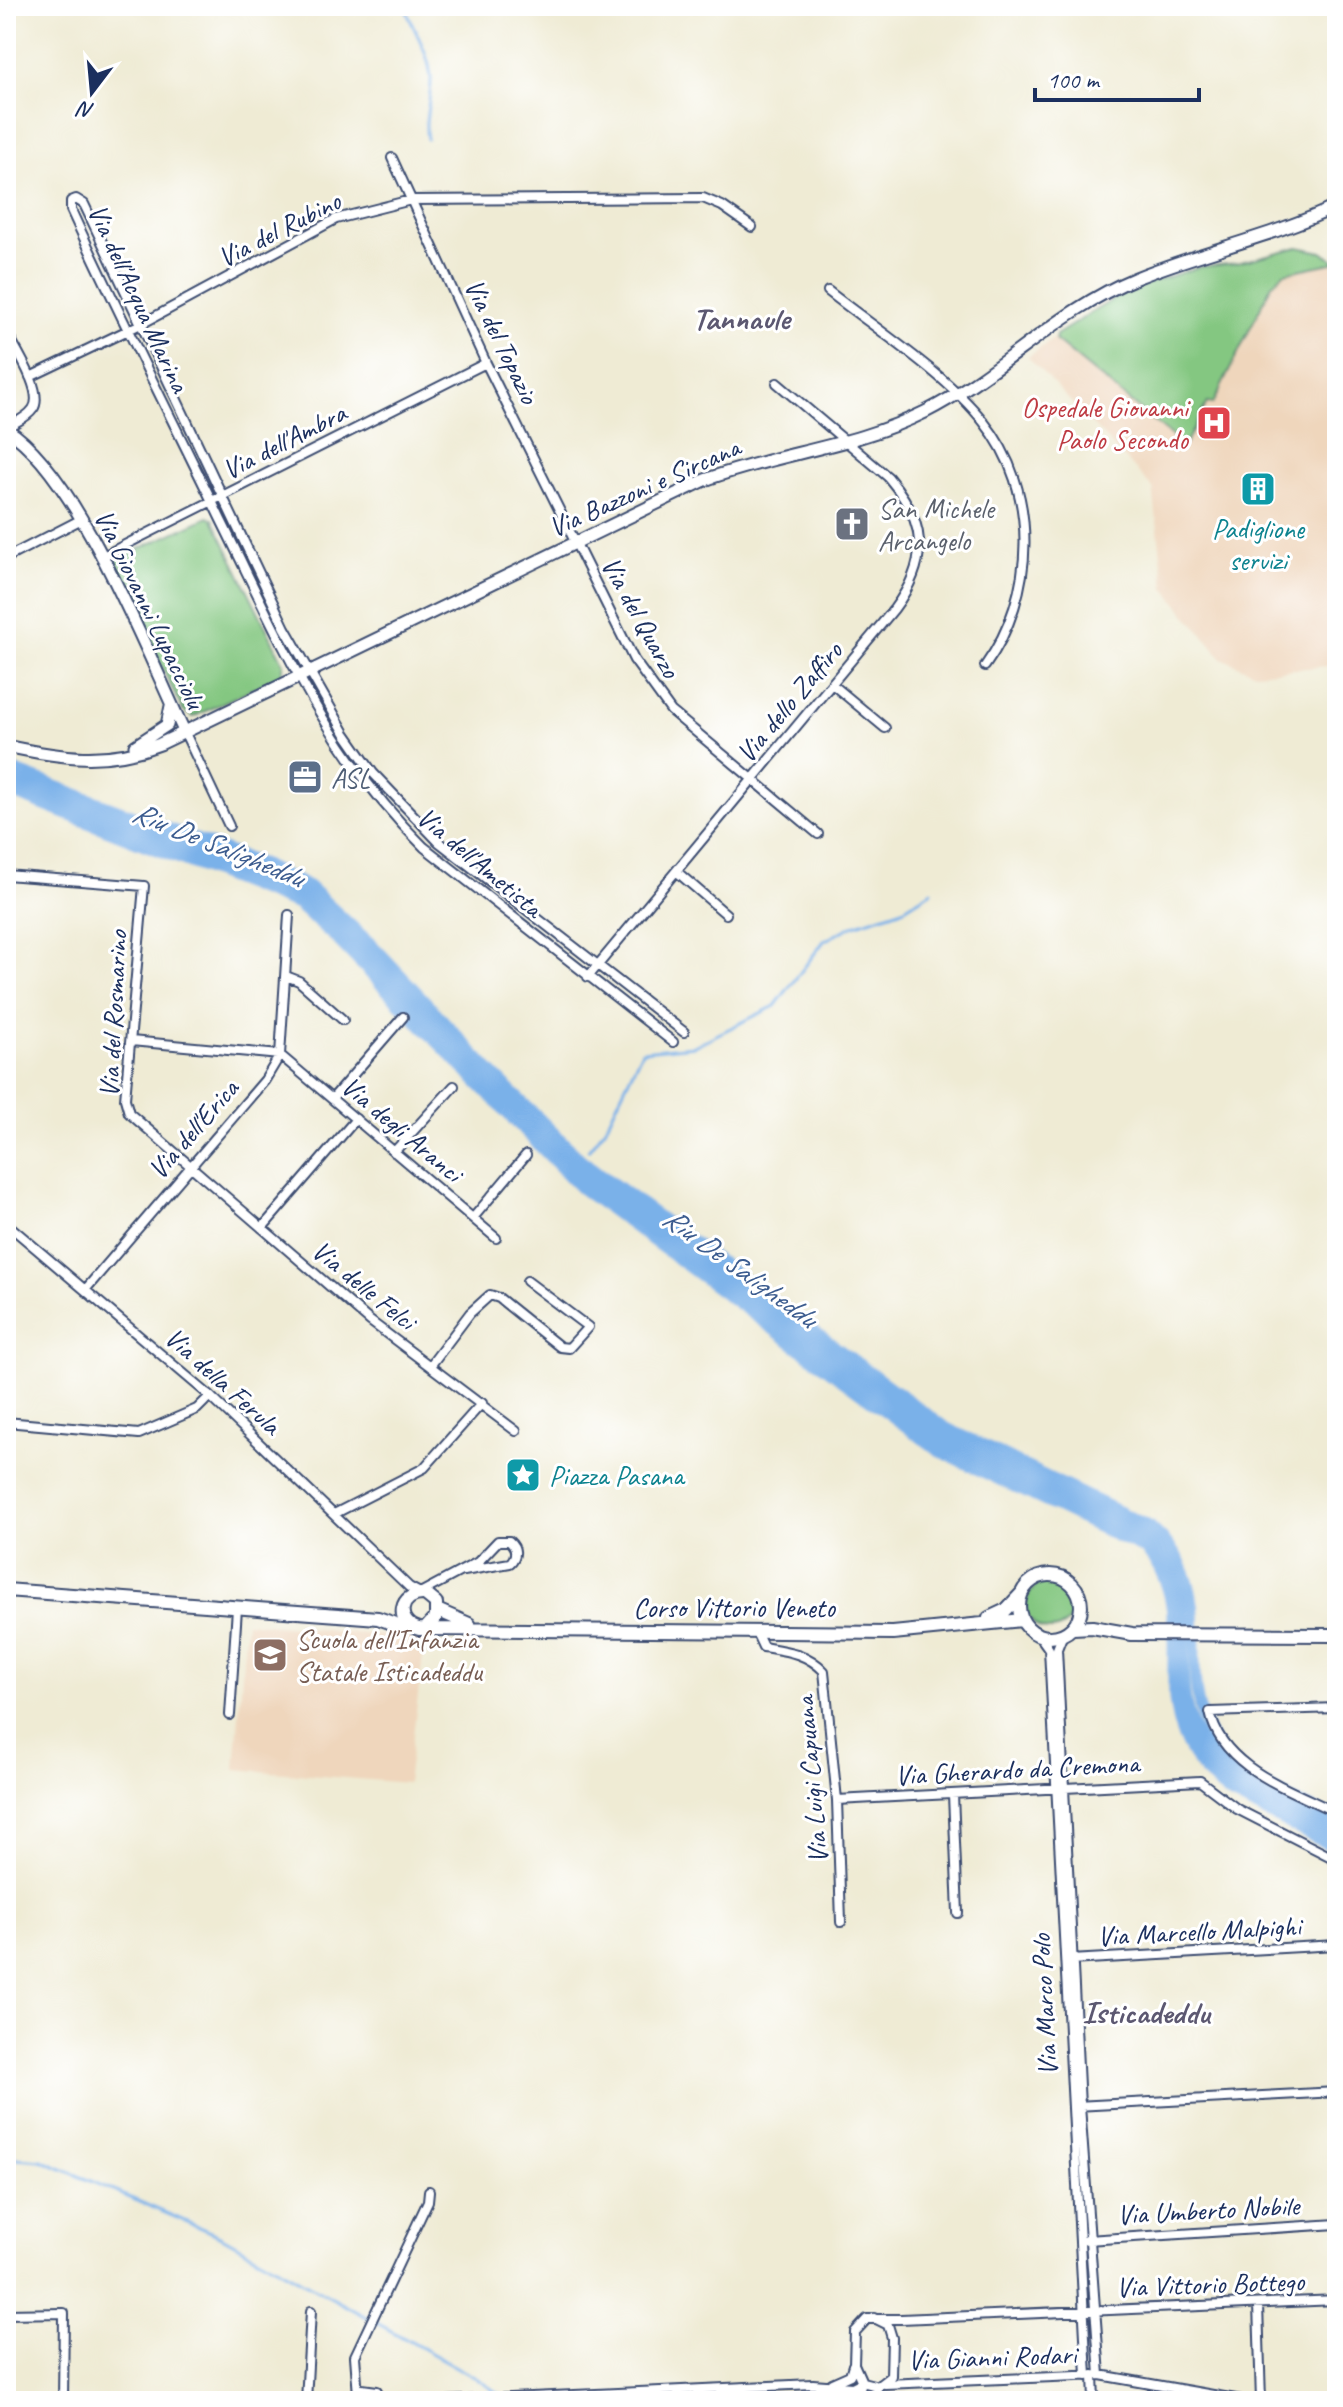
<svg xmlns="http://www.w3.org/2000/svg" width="1343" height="2407" viewBox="0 0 1343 2407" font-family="Caveat,sans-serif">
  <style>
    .built { fill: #efd6bc }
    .green { fill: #84c781; stroke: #507b70; stroke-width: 2 }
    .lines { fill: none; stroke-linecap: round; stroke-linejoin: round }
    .stream { stroke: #7ab1e9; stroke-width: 3 }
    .canal { stroke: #7ab1e9; stroke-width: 11 }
    .river { stroke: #7ab1e9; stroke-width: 20 }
    .minor-casing { stroke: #3b4b70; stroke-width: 12 }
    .tertiary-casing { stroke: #3b4b70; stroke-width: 15 }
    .secondary-casing { stroke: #3b4b70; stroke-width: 16 }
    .minor { stroke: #fff; stroke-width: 8 }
    .tertiary { stroke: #fff; stroke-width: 11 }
    .secondary { stroke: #fff; stroke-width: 12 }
    .labels { text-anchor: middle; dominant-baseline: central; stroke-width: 6; stroke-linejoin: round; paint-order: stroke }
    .street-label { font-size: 28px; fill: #1b2f5e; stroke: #fff }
    .health-label { font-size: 28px; fill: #be3a42; stroke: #fff; text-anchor: end }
    .worship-label { font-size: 28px; fill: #5b616d; stroke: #fff; text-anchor: start }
    .culture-label { font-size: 28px; fill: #0d838f; stroke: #fff }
    .service-label { font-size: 28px; fill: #4e5e75; stroke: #fff; text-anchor: start }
    .education-label { font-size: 28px; fill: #785e54; stroke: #fff; text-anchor: start }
    .water-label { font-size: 30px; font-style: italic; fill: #3c5c8f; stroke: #fff }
    .quarter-label { font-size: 32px; font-weight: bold; fill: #5c5871; stroke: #fff }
  </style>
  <rect width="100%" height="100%" fill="#fff"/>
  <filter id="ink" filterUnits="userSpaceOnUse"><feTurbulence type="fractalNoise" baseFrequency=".0125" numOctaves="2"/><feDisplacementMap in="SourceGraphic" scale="16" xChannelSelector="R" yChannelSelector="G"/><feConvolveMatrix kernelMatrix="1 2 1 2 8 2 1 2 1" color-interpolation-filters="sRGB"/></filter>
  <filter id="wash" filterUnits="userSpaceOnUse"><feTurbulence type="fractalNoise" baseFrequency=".006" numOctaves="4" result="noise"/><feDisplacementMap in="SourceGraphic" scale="32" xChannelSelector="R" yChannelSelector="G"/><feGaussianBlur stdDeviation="1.8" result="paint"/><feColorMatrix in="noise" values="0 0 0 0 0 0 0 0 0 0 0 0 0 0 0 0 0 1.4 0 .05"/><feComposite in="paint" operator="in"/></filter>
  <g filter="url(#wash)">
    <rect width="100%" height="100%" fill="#efebd4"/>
    <path class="built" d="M1298 247 1322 252 1337 263V665L1255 673 1222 658 1165 588 1153 488 1028 357 1114 295 1199 267 1237 263Z
      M246 1622 425 1640 407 1783 235 1769Z"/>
    <path class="green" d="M1298 247 1322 252 1337 262 1284 273 1272 284 1213 404 1207 403 1184 446 1055 340 1056 335 1128 290 1199 267 1237 263Z
      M208 517 213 519 284 664 281 675 193 717 183 711 113 565 117 559Z
      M1026 1606a24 24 0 1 1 48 0a24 24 0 1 1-48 0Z"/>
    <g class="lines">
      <path class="stream" d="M405 6C413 31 428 48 431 77 432 98 423 116 427 139
        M588 1150 605 1129 642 1051 694 1046 775 1006 824 941 854 925 903 909 932 891
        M564 1160H571
        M6 2157 41 2160 222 2237 476 2378 503 2397"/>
      <path class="canal" d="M6 767 262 864 309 886 378 950 491 1071 580 1158 602 1175 945 1427 1149 1526C1239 1598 1153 1690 1234 1765 1261 1790 1304 1804 1337 1820
        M6 791 297 905 333 936 580 1188 939 1451 1145 1550C1211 1621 1125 1718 1230 1795L1337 1849"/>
      <path class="river" d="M6 779 274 884 313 904 564 1160 596 1187 925 1430 1151 1542C1209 1611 1152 1684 1202 1751 1233 1791 1293 1815 1337 1837"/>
    </g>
  </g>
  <g filter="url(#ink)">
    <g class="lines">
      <defs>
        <path id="minor" d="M392 158 486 363 634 660 671 711 818 834
          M828 291C876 329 946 374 983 421 1040 491 1036 595 985 666
          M6 331C15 348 45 393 33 409 27 418 14 423 6 428
          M30 377 145 322 336 219 411 200 703 198 722 206 752 227
          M101 557 486 363
          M6 558 80 520
          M832 684 885 728
          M185 733 229 826
          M676 871 726 914
          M6 875 144 886 125 1099 129 1113 370 1321 516 1431
          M286 976 299 981 343 1020
          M588 977 894 609C930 560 927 523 888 477L777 383
          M131 1041 280 1055
          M673 1042 424 847C326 751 281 641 221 520 171 417 119 315 71 210V201L76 199 84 204 285 628 345 733 373 773 439 842 684 1032
          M280 1055 496 1238
          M332 1099 403 1017
          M394 1152 454 1086
          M473 1218 526 1155
          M6 1223 210 1396 409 1587 420 1593 478 1562 498 1541H509C517 1548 517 1556 510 1563L464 1571
          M262 1228 356 1119
          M85 1290 265 1080 280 1055 289 915
          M430 1366 470 1313 490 1295 499 1298 560 1347 569 1348 588 1327 527 1281
          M6 1422 139 1434 197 1409 210 1396
          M334 1514 424 1468 482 1403
          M756 1632 763 1647C787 1651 807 1653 824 1671L837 1800 841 1922
          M1063 1634 1057 1649 1080 2106 1100 2375
          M1039 1635 1049 1649 1087 2376
          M1337 1708 1210 1712C1221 1768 1292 1790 1337 1813
          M230 1715 237 1608
          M953 1795 958 1913
          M837 1800 1200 1781 1237 1809 1337 1860
          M1070 1960 1337 1945
          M1076 2106 1337 2092
          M1087 2240 1337 2224
          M1258 2304 1261 2401
          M6 2314 64 2313 63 2401
          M874 2318 888 2325 892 2338 891 2376 878 2386 862 2382 854 2364 855 2332 867 2319H901L1337 2300
          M1093 2375 1094 2401
          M832 2383 850 2375 853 2365
          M832 2384 849 2401
          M885 2384 1100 2375 1247 2401
          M358 2395 355 2356 428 2201 429 2191
          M358 2396 362 2389 377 2391 380 2401
          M306 2401 311 2311
          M446 2401 813 2384 852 2387 862 2382
          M857 2401 862 2382
          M865 2401 878 2387
          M1312 2401 1337 2400"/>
        <path id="tertiary" d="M6 429C78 473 147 654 185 733
          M6 746C61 758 107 765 160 744L705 480C777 453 855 447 925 412 1000 374 1058 310 1136 278 1202 251 1273 237 1337 206
          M135 746 167 725 171 706"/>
        <path id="secondary" d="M1019 1606a31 31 0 1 1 62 0a31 31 0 1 1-62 0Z
          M6 1590 378 1618 398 1625 407 1624
          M437 1610 469 1624
          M989 1618 1006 1610 1021 1594
          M427 1627 436 1617V1603L425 1594C399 1592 394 1623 419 1629L893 1633 1022 1620
          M1073 1628 1092 1627 1132 1634 1337 1635"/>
      </defs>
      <use href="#minor" class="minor-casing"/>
      <use href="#tertiary" class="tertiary-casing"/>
      <use href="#secondary" class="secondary-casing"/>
      <use href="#minor" class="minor"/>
      <use href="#tertiary" class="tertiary"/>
      <use href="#secondary" class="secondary"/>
    </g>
  </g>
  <defs>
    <symbol id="hospital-square" viewBox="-11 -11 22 22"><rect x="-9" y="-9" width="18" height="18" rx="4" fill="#e0444e" stroke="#fff"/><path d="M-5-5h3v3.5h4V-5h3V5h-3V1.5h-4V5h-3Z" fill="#fff"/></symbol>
    <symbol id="building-square" viewBox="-11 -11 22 22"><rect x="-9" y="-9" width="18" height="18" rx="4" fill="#0f9aa8" stroke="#fff"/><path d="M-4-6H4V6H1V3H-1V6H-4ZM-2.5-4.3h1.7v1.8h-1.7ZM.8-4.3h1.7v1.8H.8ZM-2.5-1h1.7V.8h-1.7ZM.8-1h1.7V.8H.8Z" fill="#fff"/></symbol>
    <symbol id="church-square" viewBox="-11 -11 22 22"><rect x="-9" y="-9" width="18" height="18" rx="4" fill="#6b7280" stroke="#fff"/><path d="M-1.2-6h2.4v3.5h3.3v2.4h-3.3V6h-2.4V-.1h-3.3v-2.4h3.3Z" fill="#fff"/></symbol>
    <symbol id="office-square" viewBox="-11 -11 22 22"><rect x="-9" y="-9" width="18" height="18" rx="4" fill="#5c6f8a" stroke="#fff"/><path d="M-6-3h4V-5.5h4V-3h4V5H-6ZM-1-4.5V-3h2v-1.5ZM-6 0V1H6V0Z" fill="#fff"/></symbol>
    <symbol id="sight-square" viewBox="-11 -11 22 22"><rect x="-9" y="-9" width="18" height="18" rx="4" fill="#0f9aa8" stroke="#fff"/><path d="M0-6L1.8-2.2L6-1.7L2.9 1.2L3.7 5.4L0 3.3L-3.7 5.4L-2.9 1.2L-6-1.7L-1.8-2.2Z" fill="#fff"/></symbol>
    <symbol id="school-square" viewBox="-11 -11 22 22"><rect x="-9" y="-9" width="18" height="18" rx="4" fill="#8d6e63" stroke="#fff"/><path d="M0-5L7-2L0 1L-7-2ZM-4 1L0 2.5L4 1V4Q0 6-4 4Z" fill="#fff"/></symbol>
  </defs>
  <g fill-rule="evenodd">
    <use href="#hospital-square" x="1194" y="403" width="40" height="40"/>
    <use href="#building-square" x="1238" y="469" width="40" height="40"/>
    <use href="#church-square" x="832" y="504" width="40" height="40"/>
    <use href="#office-square" x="285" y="757" width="40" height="40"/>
    <use href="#sight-square" x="503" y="1455" width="40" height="40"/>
    <use href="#school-square" x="250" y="1635" width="40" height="40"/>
  </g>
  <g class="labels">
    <g class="street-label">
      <text transform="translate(279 229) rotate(-27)">Via del Rubino</text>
      <text transform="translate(139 298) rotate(65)">Via dell'Acqua Marina</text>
      <text transform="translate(502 341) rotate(64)">Via del Topazio</text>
      <text transform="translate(284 441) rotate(-27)">Via dell'Ambra</text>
      <text transform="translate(644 487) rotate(-24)">Via Bazzoni e Sircana</text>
      <text transform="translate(150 609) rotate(64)">Via Giovanni Lupacciolu</text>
      <text transform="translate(641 617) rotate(61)">Via del Quarzo</text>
      <text transform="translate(789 702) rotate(-50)">Via dello Zaffiro</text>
      <text transform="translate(480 862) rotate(40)">Via dell'Ametista</text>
      <text transform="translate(113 1014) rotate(-87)">Via del Rosmarino</text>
      <text transform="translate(193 1129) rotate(-49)">Via dell'Erica</text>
      <text transform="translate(402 1129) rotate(40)">Via degli Aranci</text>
      <text transform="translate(364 1285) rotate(39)">Via delle Felci</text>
      <text transform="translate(223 1381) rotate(42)">Via della Ferula</text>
      <text x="734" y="1607">Corso Vittorio Veneto</text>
      <text transform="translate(1017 1769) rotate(-3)">Via Gherardo da Cremona</text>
      <text transform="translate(811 1780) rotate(-95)">Via Luigi Capuana</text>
      <text transform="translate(1199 1931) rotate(-3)">Via Marcello Malpighi</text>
      <text transform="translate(1044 2005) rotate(-93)">Via Marco Polo</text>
      <text transform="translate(1208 2210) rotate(-3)">Via Umberto Nobile</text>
      <text transform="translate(1210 2284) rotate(-2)">Via Vittorio Bottego</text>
      <text transform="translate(992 2357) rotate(-2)">Via Gianni Rodari</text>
    </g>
    <g class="health-label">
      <text x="1188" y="407">Ospedale Giovanni<tspan x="1188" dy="32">Paolo Secondo</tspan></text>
    </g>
    <g class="worship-label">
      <text x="878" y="508">San Michele<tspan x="878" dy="32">Arcangelo</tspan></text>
    </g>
    <g class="culture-label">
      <text x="1258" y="528">Padiglione<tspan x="1258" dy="32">servizi</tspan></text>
      <text x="549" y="1475" text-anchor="start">Piazza Pasana</text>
    </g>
    <g class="service-label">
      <text x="331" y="777">ASL</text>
    </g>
    <g class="education-label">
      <text x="296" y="1639">Scuola dell'Infanzia<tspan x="296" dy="32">Statale Isticadeddu</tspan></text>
    </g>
    <g class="water-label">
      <text transform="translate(218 844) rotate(22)">Riu De Saligheddu</text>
      <text transform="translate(740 1267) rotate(36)">Riu De Saligheddu</text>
    </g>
    <g class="quarter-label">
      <text x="741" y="318">Tannaule</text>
      <text x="1146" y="2012">Isticadeddu</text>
    </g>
  </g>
  <rect width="1343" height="2407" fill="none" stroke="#fff" stroke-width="32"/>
  <g transform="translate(92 92) rotate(196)" stroke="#ffffff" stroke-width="6" paint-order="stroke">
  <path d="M0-6L14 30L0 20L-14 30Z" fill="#1b2f5e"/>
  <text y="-12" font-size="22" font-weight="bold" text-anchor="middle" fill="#1b2f5e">N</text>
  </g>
  <path d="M1035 88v12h164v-12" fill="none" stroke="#1b2f5e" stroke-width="4"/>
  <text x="1047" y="88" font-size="24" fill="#1b2f5e" stroke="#ffffff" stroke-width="6" paint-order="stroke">100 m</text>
</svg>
